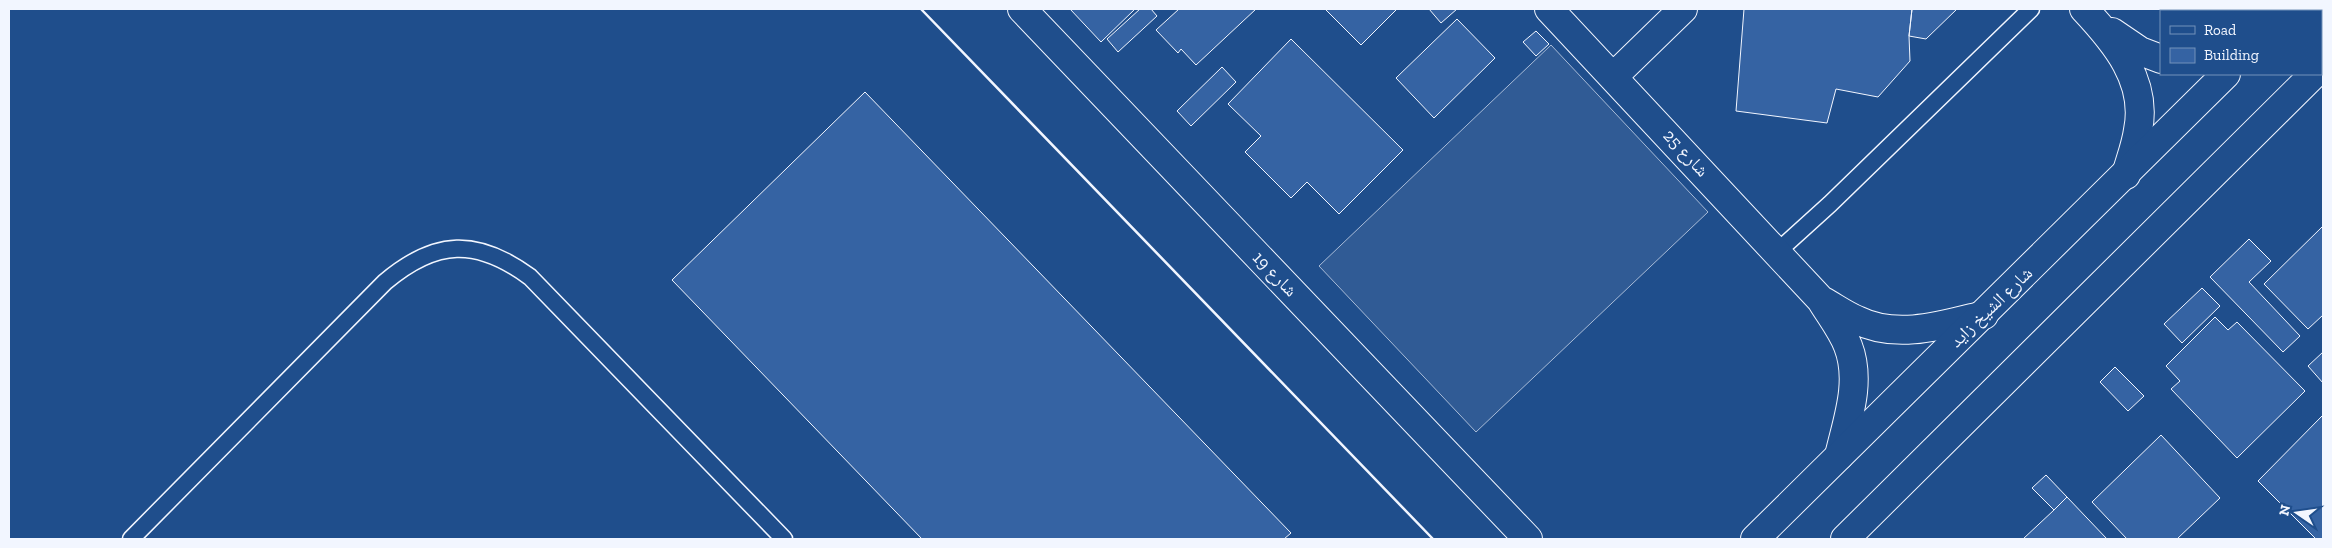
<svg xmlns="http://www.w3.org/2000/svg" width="2332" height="548" viewBox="0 0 2332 548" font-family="'Zilla Slab','Noto Naskh Arabic',serif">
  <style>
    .parking { fill: #305b95; stroke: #a8bbd7 }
    .building { fill: #3563a3; stroke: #f2f6ff }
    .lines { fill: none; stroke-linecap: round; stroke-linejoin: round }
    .lane-casing { stroke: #f2f6ff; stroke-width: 19 }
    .street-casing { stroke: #f2f6ff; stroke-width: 30 }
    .secondary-casing { stroke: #f2f6ff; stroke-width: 30 }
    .lane { stroke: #1f4e8c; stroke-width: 16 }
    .street { stroke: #1f4e8c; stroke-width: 28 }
    .secondary { stroke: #1f4e8c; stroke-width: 28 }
    .wall { stroke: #f2f6ff; stroke-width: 2.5 }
    .labels { text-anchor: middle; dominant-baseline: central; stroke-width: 4; stroke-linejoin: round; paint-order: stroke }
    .street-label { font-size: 18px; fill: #f2f6ff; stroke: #1f4e8c }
  </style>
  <rect width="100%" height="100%" fill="#1f4e8c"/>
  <path class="parking" d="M1551 45 1708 212 1476 432 1319 266Z"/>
  <path class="building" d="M1070 9H1135L1101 42Z
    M1140 9H1151L1157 16 1118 52 1107 39Z
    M1179 9H1256L1196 65 1181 49 1178 53 1156 30Z
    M1325 9H1397L1361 45Z
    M1429 9H1457L1441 23Z
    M1744 9H1912L1909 36 1910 61 1878 97 1836 89 1827 123 1736 111Z
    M1912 9H1957L1926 39 1909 36Z
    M1457 19 1495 58 1434 118 1396 78Z
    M1536 31 1549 44 1536 56 1523 42Z
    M1291 39 1403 150 1339 214 1307 182 1291 198 1245 152 1261 136 1228 104Z
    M1222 67 1236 82 1191 126 1177 111Z
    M865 92 1291 533 1284 539H922L672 280Z
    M2323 226V315L2308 329 2264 284Z
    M2249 239 2271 261 2249 282 2300 336 2283 352 2210 277Z
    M2202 288 2220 306 2182 343 2164 324Z
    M2215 317 2228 330 2237 322 2305 391 2237 458 2171 389 2180 381 2166 366Z
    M2323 352V383L2308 366Z
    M2115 367 2144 396 2128 411 2100 382Z
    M2323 415V539H2316L2258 481Z
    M2161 435 2220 498 2177 539H2127L2092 502Z
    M2046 475 2067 497 2054 510 2032 488Z
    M2067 497 2107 539H2023L2054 510Z"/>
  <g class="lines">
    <defs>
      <path id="lane" d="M1777 252 1830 204 2031 9
        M131 539 385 282C436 239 477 238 530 277L784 539"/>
      <path id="street" d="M1022 9 1528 539
        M1549 9 1821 300C1830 315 1842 330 1848 346 1862 382 1847 421 1839 456
        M2084 9C2115 42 2148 81 2138 130 2136 145 2130 160 2126 175
        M2251 11 2255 9
        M2112 32 2140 51 2161 59
        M1614 76 1683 9
        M1823 301C1834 307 1845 315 1857 320 1897 340 1943 325 1984 315"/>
      <path id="secondary" d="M2288 11 2291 9
        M1755 539 2226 74
        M1845 539 2314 74"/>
    </defs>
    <use href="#lane" class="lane-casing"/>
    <use href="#street" class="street-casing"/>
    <use href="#secondary" class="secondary-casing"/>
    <use href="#lane" class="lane"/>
    <use href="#street" class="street"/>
    <use href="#secondary" class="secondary"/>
    <path class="wall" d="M921 9 1433 539"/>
  </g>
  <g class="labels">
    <g class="street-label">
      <text transform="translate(1686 153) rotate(47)">شارع 25</text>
      <text transform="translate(1275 274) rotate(46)">شارع 19</text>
      <text transform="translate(1991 307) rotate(-44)">شارع الشيخ زايد</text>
    </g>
  </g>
  <rect width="2332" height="548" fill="none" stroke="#f2f6ff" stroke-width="20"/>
  <rect x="2160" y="10" width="162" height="65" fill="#1f4e8c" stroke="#7391ba"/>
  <rect x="2170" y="26" width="25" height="8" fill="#1f4e8c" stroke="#7391ba"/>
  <text x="2204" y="35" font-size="15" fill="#f2f6ff">Road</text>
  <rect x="2170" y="48" width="25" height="15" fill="#3563a3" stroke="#7391ba"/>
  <text x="2204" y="60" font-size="15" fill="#f2f6ff">Building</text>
  <g transform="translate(2297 513) rotate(283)" stroke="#1f4e8c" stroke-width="4" paint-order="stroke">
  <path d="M0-4L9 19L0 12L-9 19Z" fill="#f2f6ff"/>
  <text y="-8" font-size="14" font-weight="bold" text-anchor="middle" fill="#f2f6ff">N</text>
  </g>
</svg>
